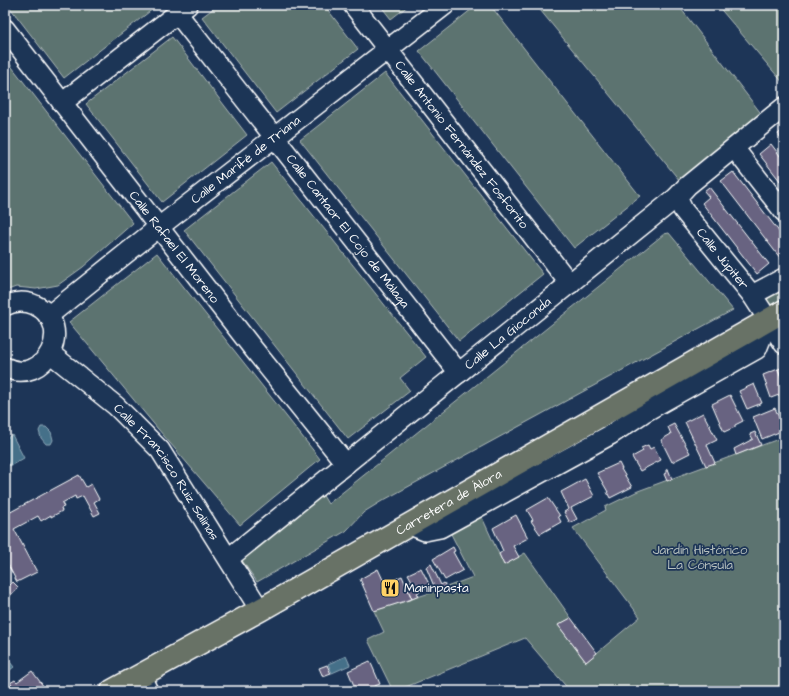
<svg xmlns="http://www.w3.org/2000/svg" width="789" height="696" viewBox="0 0 789 696" font-family="'Architects Daughter',sans-serif">
  <style>
    .green { fill: #5c736f; stroke: #aeb9b7 }
    .water { fill: #446f89; stroke: #8fa9b8 }
    .building { fill: #686481; stroke: #fff }
    .lines { fill: none; stroke-linecap: round; stroke-linejoin: round }
    .minor-casing { stroke: #fff; stroke-width: 22 }
    .major-casing { stroke: #fff; stroke-width: 25 }
    .minor { stroke: #1d3557; stroke-width: 19 }
    .major { stroke: #687266; stroke-width: 22 }
    .labels { text-anchor: middle; dominant-baseline: central; stroke-width: 3.5; stroke-linejoin: round; paint-order: stroke }
    .street-label { font-size: 13px; fill: #fff; stroke: #1d3557 }
    .park-label { font-size: 13px; fill: #b6c0be; stroke: #1d3557 }
    .poi-label { font-size: 13px; fill: #fff; stroke: #1d3557; text-anchor: start }
  </style>
  <rect width="100%" height="100%" fill="#1d3557"/>
  <filter id="ink" filterUnits="userSpaceOnUse"><feTurbulence type="fractalNoise" baseFrequency=".025" numOctaves="2"/><feDisplacementMap in="SourceGraphic" scale="8" xChannelSelector="R" yChannelSelector="G"/><feConvolveMatrix kernelMatrix="1 2 1 2 8 2 1 2 1" color-interpolation-filters="sRGB"/></filter>
  <g filter="url(#ink)">
    <path class="green" d="M8 5H158L64 78Z
      M218 5H324L358 49 276 113 202 17Z
      M380 5H409L391 19Z
      M477 5H490L640 196 574 248 419 51Z
      M536 5H678L763 116 680 181Z
      M717 5H784V84Z
      M172 37 247 135 162 202 86 104Z
      M5 58 133 223 83 267 58 285 36 289 16 287 5 291Z
      M385 73 543 274 459 341 300 140Z
      M271 162 426 357 400 378 410 391 348 439 184 230Z
      M669 233 733 310 382 501 364 512 346 531 257 582 241 559 322 494 328 504 664 234Z
      M157 253 320 459 240 525 158 429 69 322Z
      M784 289V304L773 311 765 302 768 298Z
      M784 437V691H612L608 688 570 691 525 638 396 691H393L368 640 384 632 374 611 436 591 473 577 449 530 480 513 504 565 525 553 571 618 558 625 586 662 640 617 573 528 606 510 605 507 638 491Z"/>
    <path class="water" d="M41 427H46L51 432 53 440 51 444H46L41 438 39 431Z
      M12 435 24 458 10 466 5 457V439Z
      M5 656 14 667 5 674Z
      M346 656 350 665 332 673 328 664Z"/>
    <path class="building" d="M784 129V142L778 134Z
      M771 144 784 161V186L759 154Z
      M733 172 784 238V263L721 181Z
      M709 187 769 264 757 274 702 203 709 197 704 191Z
      M784 367V385L778 369Z
      M778 369 784 385V393L771 398 763 375Z
      M754 384 762 403 747 409 739 391Z
      M730 395 743 421 735 425V427L724 432 712 404Z
      M775 408 784 430 762 439 753 417Z
      M703 413 717 440 707 445 715 463 706 466 685 422Z
      M674 424 690 453 672 462 661 440 671 434 668 427Z
      M755 432 761 445 736 455 734 449 753 439 750 434Z
      M648 445 650 449 654 447 661 460 640 471 632 457 643 451 641 448Z
      M619 463 622 469H621L632 487 610 498 607 492H608L597 473Z
      M668 469 672 479 667 481 664 474 666 473V470Z
      M79 475 86 487 91 484 99 499 94 502 100 513 94 516 83 496 76 499 75 496 62 503 64 507 61 508 62 511 51 517V515L41 521 38 516 14 529 37 572 17 582 5 559V515Z
      M585 479 594 496 571 508 577 519 570 523 564 512 569 509 561 492Z
      M548 498 560 516H558L561 522 540 534 531 521 533 520 527 510Z
      M516 515 528 538 513 546 519 557 504 565 499 554 503 551 493 528Z
      M453 547 455 551 453 552 463 570 445 580 433 559Z
      M431 564 441 585 444 583 446 587 436 591 426 567Z
      M421 568 430 586 417 593 419 596 412 599 405 583 412 581 408 574Z
      M378 569 385 584 402 576 412 599 374 611 360 579Z
      M13 582 18 587 10 596 5 591V587L7 585 9 586Z
      M571 618 597 653 586 662 558 625Z
      M370 661 380 684 367 689 368 691H357L356 687 355 688 348 671Z
      M327 665 331 674 323 677 319 668Z
      M32 671 47 691 10 690 14 687 10 683 15 680 17 682Z"/>
    <g class="lines">
      <defs>
        <g id="minor">
          <path id="s1" d="M353 5 570 284"/>
          <path id="s2" d="M177 13 459 373"/>
          <path id="s3" d="M5 29 251 346 346 464"/>
          <path d="M62 103 188 5"/>
          <path d="M734 148 784 212"/>
          <path id="s4" d="M677 197 683 210 752 295 784 344"/>
          <path d="M752 295 784 278"/>
          <path d="M5 306C14 301 26 301 35 305 77 325 44 388 5 367"/>
          <path id="s5" d="M48 316 159 227 445 5"/>
          <path id="s6" d="M50 353 116 406 160 450 260 610"/>
          <path d="M410 525 425 531 440 528 610 435 643 413 757 349 769 319"/>
          <path id="s7" d="M229 558 677 197 687 186 784 107"/>
          <path d="M140 675 148 691"/>
        </g>
        <g id="major">
          <path id="s8" d="M112 691 260 610 784 311"/>
        </g>
      </defs>
      <use href="#minor" class="minor-casing"/>
      <use href="#major" class="major-casing"/>
      <use href="#minor" class="minor"/>
      <use href="#major" class="major"/>
    </g>
  </g>
  <defs>
    <symbol id="restaurant-square" viewBox="-11 -11 22 22"><rect x="-9" y="-9" width="18" height="18" rx="4" fill="#ffd166" stroke="#1d3557"/><path d="M-5-6h1v4h1v-4h1v4h1v-4h1v5L-1.5 .5V6h-2V.5L-5-1ZM5-6V6H3V1.5H1.5Q1.5-4 5-6Z" fill="#111"/></symbol>
  </defs>
  <g fill-rule="evenodd">
    <use href="#restaurant-square" x="379" y="577" width="22" height="22"/>
  </g>
  <g class="labels">
    <g class="street-label">
      <text stroke="none"><textPath href="#s1" startOffset="177">Calle Antonio Fernández Fosforito</textPath></text>
      <text stroke="none"><textPath href="#s5" startOffset="252">Calle Marifé de Triana</textPath></text>
      <text stroke="none"><textPath href="#s2" startOffset="277">Calle Cantaor El Cojo de Málaga</textPath></text>
      <text stroke="none"><textPath href="#s3" startOffset="276">Calle Rafael El Moreno</textPath></text>
      <text stroke="none"><textPath href="#s4" startOffset="77">Calle Júpiter</textPath></text>
      <text stroke="none"><textPath href="#s7" startOffset="358">Calle La Gioconda</textPath></text>
      <text stroke="none"><textPath href="#s6" startOffset="168">Calle Francisco Ruiz Salinas</textPath></text>
      <text stroke="none"><textPath href="#s8" startOffset="386">Carretera de Álora</textPath></text>
    </g>
    <g class="park-label">
      <text x="700" y="550">Jardín Histórico<tspan x="700" dy="15">La Cónsula</tspan></text>
    </g>
    <g class="poi-label">
      <text x="404" y="588">Maninpasta</text>
    </g>
  </g>
  <rect width="789" height="696" fill="none" stroke="#1d3557" stroke-width="20"/>
  <rect x="10" y="10" width="769" height="676" fill="none" stroke="#fff" stroke-width="1.5" filter="url(#ink)"/>
</svg>
